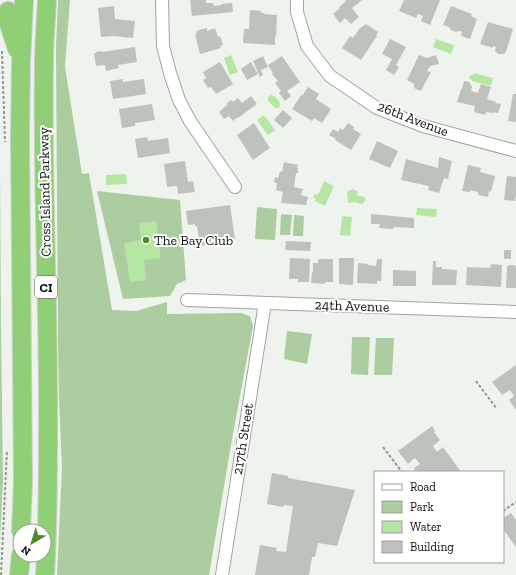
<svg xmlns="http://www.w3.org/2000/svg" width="516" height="575" viewBox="0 0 516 575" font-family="'Zilla Slab',serif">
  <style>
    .green { fill: #accd9f }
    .water { fill: #b6e6a3 }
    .building { fill: #bec2bd }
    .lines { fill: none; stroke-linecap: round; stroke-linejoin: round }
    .minor-casing { stroke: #a1a5a0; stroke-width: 14 }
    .highway-casing { stroke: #cfcfcf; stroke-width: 20 }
    .path { stroke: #939591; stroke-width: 2; stroke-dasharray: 3 2; stroke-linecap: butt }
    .minor { stroke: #fff; stroke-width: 12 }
    .highway { stroke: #91cf77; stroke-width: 18 }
    .poi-dot { fill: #4c8b2c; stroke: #fefffe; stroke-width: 1.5 }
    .labels { text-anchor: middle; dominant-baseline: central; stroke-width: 4; stroke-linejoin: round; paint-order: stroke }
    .shield { fill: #fefffe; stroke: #575856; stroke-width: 1 }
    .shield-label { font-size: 13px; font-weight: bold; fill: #0f100e }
    .street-label { font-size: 14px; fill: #0f100e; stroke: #fefffe }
    .poi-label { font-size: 14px; fill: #0f100e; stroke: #fefffe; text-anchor: start }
  </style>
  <rect width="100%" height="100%" fill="#eff3ed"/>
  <path class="green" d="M58 0H70L65 67 82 174 89 173 112 310 136 311 167 302V314L241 313 250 316 253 326 232 439 209 575H57L62 468 59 400 58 338 56 47Z
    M0 166 1 327 3 480 0 541Z
    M97 191 180 200 186 280 177 284 170 296 123 299Z
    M257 207 277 209 275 240 255 239Z
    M281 214 292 215 290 235H280Z
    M294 215 304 216 303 236H293Z
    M287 331 312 334 307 364 284 359Z
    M352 337H370L368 375 351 374Z
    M376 338H394L392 375H374Z"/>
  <path class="water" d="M436 39 454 45 451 54 433 47Z
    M231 55 238 72 230 75 224 58Z
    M474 73 493 78 491 86 472 81V80L469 79 470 75H473Z
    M271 95C276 96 279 100 280 104L279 108H275L268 101V97Z
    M264 115 275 130 268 135 257 120Z
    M126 174 127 184 106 185V175Z
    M324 181 334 186 325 206 315 201 316 199 313 197 315 194 318 195Z
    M353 189 357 191 358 196C362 196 366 196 365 201L362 204 355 202 349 203 348 202 347 193 348 191Z
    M417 208 437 209 436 217 416 215Z
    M342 216 352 217 350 236 340 235Z
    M156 221 161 258 144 260 146 280 130 282 124 243 141 240 139 223Z"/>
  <path class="building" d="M190 0H206V3H213L214 6 221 5V4L232 3 233 12 192 16Z
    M345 0H362L352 8 359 17 351 24 345 18 340 23 333 14 340 8 339 7 346 1Z
    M404 0H440L430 25 421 21 423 16 418 14 416 18 399 11Z
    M114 6 115 19 135 21 133 38 113 36 101 37 98 8Z
    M451 6 472 14 471 16 477 19 470 39 461 36 462 32 459 31 456 32 451 30 449 27 443 25Z
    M250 10 261 11V13H265L264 14 277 15 276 37H275V45L243 43 244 29H249Z
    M488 22 513 29 506 52 504 54H498L495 51 496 47 493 46V48L480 44Z
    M366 24 378 32 376 35 377 36 361 60 342 48 350 36 353 38 359 29Z
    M207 28V31L215 28 218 37 220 36 223 45 220 46 221 48 200 54 195 34H197L196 31Z
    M390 39 406 47 396 65 399 67 394 75 386 70 392 59 382 54Z
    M135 47 137 62 118 65 119 68 106 71 105 65 96 66 94 53H96V52L102 51V52Z
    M419 55 427 58 436 55 439 64 430 66 427 71 431 72 421 91 414 88V84L407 80Z
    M263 56 268 67 261 70 263 75 260 77 253 61Z
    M282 56 300 82 287 91 291 96 285 101 279 93 281 91 275 83 278 81 272 74 273 73 268 65Z
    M220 62 233 84 216 94 211 87 208 88 203 80 206 78 203 72Z
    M251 62 258 74 247 80 241 69Z
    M123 79V82L144 79 146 94 113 99 110 81Z
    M464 81 469 82 472 87 471 91 478 93 481 84 491 87 487 99 496 102 495 103 501 104 498 113 493 112V113L486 112 485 115 474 112 475 106 457 102 461 89H462Z
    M308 87 319 94 316 99 331 109 322 123 314 118 312 121 292 109 301 95 302 96Z
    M513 94H516V122L508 121Z
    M251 96 257 104 238 118V117L233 121 229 116 224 119 219 112 227 105V103L231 100 233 102 238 98 242 103Z
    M152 104 155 120 135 123V126L122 128 119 109Z
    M283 110 292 118 283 128 274 120Z
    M254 123 270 148 253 160 237 135Z
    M348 123 354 127 353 129 361 134 351 150 335 140 336 139 329 135 333 129 338 132 340 128 343 130Z
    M147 137 148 141 168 138 170 153 138 158 135 139Z
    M377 141 398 151 390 168 369 159Z
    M439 157 452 161 448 179 444 178 439 193 428 190 429 186 401 180 406 159 438 168Z
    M185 161 188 182 193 181 195 192 178 194 177 186 167 187 164 164Z
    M284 162 298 165 297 167 298 169V173H296L294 187 303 189 301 195 308 197 306 205 281 203 283 192 276 190 277 183 274 182 275 177 278 178 280 171 282 172Z
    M468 165 481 168 480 172 495 176 491 192 489 191 488 197 478 195V192L470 190V192L462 191Z
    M507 176 516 177V196L515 201 504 200Z
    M230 205 235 239 210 242 211 244 200 246 197 226H195V224L188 225 186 211Z
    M371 214 414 218V228L394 227 393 229 379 228 380 224H371Z
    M286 241 311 242 310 251 285 250Z
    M504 250H511V259H504Z
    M290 258 310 259 309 282H298V279H289Z
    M339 258H354L353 285 339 284Z
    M318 259H333V282H325V284L311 283 312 272H313V263H318Z
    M377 259H382L381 281H377V284L357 283 358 263 368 264V265L376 266Z
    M433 261H436V267H442V269L457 270 456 285H432Z
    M491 264 502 265 501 287 466 285 467 267 490 268Z
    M509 265H514V266H516V288H506L507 266H509Z
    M393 270 416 271V286H393Z
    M516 365V410L509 400 514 396 510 390 502 395 492 382Z
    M432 426 435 431 434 432 440 440 433 446 437 452 443 447 461 472H416L414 468 420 464 415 458 408 464 398 451Z
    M272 473 288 476V478L355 490 337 546 318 543 315 557H312L309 575H255L260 545 277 548 276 551 286 552 293 506 284 505 283 507 267 504Z
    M511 513 516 520V547L503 529V518Z"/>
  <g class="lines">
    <defs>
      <path id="minor" d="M162 0 163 46 170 73 179 100 190 121 235 187
        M297 0V12L307 46 330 76 377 108 423 126 516 151
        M187 300 516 312
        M222 575 265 303"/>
      <path id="highway" d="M8 11 9 24 17 49
        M21 531 23 481 20 138 21 62 24 0
        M19 575 21 555
        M45 575C48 528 48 480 48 433 49 310 42 187 44 63 44 42 46 21 47 0"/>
    </defs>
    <use href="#minor" class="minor-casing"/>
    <use href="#highway" class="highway-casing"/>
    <path class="path" d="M2 51 5 142
      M476 381 497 409
      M383 447 402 472
      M503 511 516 502
      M1 575 7 450"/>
    <use href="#minor" class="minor"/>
    <use href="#highway" class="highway"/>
  </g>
  <circle class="poi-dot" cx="146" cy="240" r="4"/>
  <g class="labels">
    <rect class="shield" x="35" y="276" width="22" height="22" rx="3"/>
    <g class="shield-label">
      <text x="46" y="287">CI</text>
    </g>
    <g class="street-label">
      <text transform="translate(413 119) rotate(21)">26th Avenue</text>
      <text transform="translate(45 192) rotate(-91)">Cross Island Parkway</text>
      <text transform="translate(352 306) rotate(2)">24th Avenue</text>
      <text transform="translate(243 439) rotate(-81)">217th Street</text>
    </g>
    <g class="poi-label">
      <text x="154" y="240">The Bay Club</text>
    </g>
  </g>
  <rect x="374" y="471" width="130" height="92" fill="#fefffe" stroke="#9e9f9e"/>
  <rect x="382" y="484" width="20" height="6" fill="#ffffff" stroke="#9e9f9e"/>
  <text x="410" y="491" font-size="12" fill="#0f100e">Road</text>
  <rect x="382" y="501" width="20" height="12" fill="#accd9f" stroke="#9e9f9e"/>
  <text x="410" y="511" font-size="12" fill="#0f100e">Park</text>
  <rect x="382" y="521" width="20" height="12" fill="#b6e6a3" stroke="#9e9f9e"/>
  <text x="410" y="531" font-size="12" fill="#0f100e">Water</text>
  <rect x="382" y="541" width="20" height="12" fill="#bec2bd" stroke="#9e9f9e"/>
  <text x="410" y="551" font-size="12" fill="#0f100e">Building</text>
  <g transform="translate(32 543) rotate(218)"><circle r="19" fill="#fefffe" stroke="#9e9f9e"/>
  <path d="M0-3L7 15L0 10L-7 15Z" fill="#4c8b2c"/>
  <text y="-6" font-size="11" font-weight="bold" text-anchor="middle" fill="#0f100e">N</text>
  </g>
</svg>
